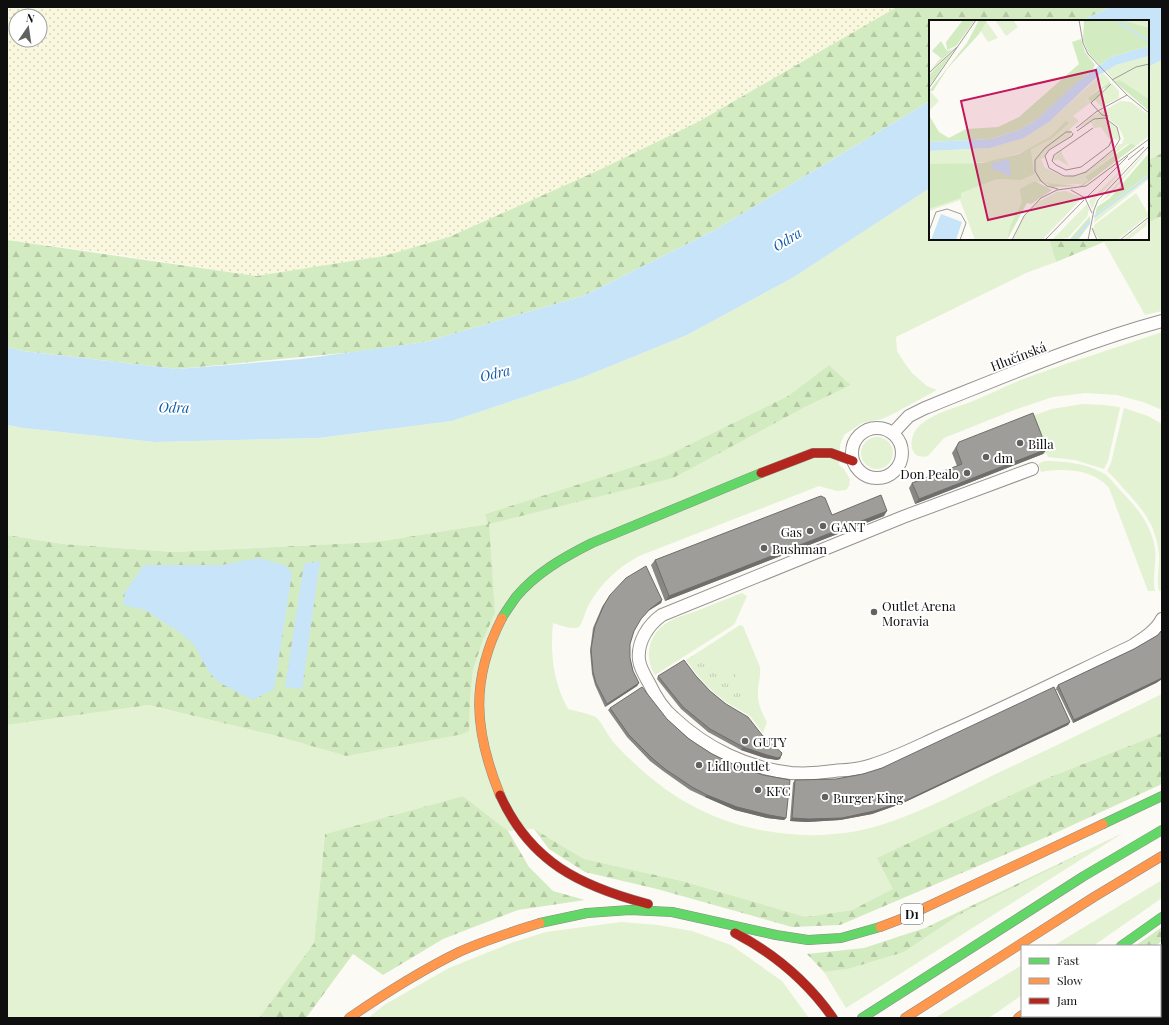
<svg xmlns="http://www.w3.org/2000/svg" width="1169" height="1025" viewBox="0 0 1169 1025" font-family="'Playfair Display',serif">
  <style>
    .farmland { fill: url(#farmland-dots); fill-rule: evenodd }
    .grass { fill: #e3f2d2; fill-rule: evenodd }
    .forest { fill: url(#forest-firs) }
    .park { fill: url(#park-tufts) }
    .water { fill: #c8e4f8 }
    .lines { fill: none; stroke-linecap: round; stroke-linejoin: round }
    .street-casing { stroke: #959492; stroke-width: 14 }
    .fast-casing { stroke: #8c8b88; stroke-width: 10 }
    .slow-casing { stroke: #8c8b88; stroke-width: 10 }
    .jam-casing { stroke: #8c8b88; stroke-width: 10 }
    .street { stroke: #fffefd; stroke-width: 12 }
    .fast { stroke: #63d668; stroke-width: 9 }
    .slow { stroke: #ff974d; stroke-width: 9 }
    .jam { stroke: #b3261e; stroke-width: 9 }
    .wall { fill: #898784 }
    .shaded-wall { fill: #6f6e6b }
    .building { fill: #9f9d99; stroke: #6f6e6b }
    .poi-dot { fill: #61615e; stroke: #fff; stroke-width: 1.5 }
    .labels { text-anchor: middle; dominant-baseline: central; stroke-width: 4; stroke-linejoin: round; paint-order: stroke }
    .shield { fill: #fff; stroke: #565656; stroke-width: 1 }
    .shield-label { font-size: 12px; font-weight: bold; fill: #0e0e0e }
    .street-label { font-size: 13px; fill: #0e0e0e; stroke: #fff }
    .poi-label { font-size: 13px; fill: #0e0e0e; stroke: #fff; text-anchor: start }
    .water-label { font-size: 14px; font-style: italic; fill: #105da8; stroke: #fff }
    .inset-river { fill: none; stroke: #c8e4f8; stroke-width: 2 }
    .inset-road { fill: none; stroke: #9d9c98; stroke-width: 1 }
    .view { fill: #c2185b; fill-opacity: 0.15; stroke: #c2185b; stroke-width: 2 }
    .inset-edge { fill: none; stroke: #0e0e0e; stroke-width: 2 }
  </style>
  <defs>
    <pattern id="farmland-dots" width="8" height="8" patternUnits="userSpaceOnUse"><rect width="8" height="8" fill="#f9f8df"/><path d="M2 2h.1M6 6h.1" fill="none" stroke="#d4d3be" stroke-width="1.8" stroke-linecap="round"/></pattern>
    <pattern id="forest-firs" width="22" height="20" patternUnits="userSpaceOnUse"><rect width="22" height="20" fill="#d3ebc0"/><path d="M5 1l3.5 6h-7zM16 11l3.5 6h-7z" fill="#b4c8a4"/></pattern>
    <pattern id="park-tufts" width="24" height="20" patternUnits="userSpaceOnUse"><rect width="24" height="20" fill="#e3f2d2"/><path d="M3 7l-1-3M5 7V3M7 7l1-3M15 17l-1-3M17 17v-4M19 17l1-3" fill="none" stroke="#c2ceb3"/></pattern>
  </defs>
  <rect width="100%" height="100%" fill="#fcfaf4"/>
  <path class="farmland" d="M7 7H897L698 122 597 171 449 237 384 256 256 276 107 253 7 240ZM16 16H40V40H16Z"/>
  <path class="grass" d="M1162 60V153L1148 160V67Z
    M930 188V239H1049L1056 262 1026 273 896 337 897 351 906 365 912 373 927 386 937 390 893 414 882 419 862 423 844 435 840 445 839 465 844 469 850 479 849 486 846 490 837 491 819 486 639 556C617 568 600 584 588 606 585 613 583 621 579 627 571 630 560 625 553 623 550 653 553 682 568 709 575 711 592 714 597 718 602 723 608 736 614 743 641 772 671 797 707 813 762 838 832 843 890 822 928 809 965 789 1002 771 1056 746 1109 720 1162 694V733L1045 779 878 858 894 889 852 910 806 917 682 881 584 859 534 829 508 831 463 796 325 834 314 943 259 1018H7V725L149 705 273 735 346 756 470 700 473 670 483 640 495 613 488 524 376 542 174 552 63 544 7 535V425L23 428 155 442 319 438 452 421 581 378 687 335 794 277ZM829 365 851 385 801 409 489 524 485 514 664 457 788 396Z
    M1162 216V311L1145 315 1104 242 1112 239H1148V223Z
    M1162 332V410L1143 402 1117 395 1085 393 1053 397 1014 410 944 438 928 456C924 457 920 457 916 455 907 447 913 431 920 425 935 412 956 408 973 401 994 392 1016 381 1037 374 1079 359 1121 346 1162 332Z
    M1082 404 1104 405 1119 407 1120 408 1108 461 1104 469 1075 460 1048 457 1046 453 1043 454 1029 417 1052 409Z
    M1124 408 1148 416 1162 424V591H1159C1156 580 1160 566 1159 554 1156 524 1141 507 1122 487 1117 481 1113 476 1107 471L1111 463Z
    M861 453a16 16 0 1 1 32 0a16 16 0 1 1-32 0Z
    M1044 461C1063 461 1085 463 1101 472 1109 476 1113 482 1119 489 1136 507 1150 521 1155 548 1157 561 1152 578 1155 591H1148L1109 488C1093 469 1064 468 1041 472L1038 464Z
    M742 593 747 596 735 623 732 626 655 675C644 658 648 636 665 624 675 617 688 614 699 610 714 604 728 598 742 593Z
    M740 625 743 626 760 667C761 676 758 684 758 692 757 703 762 713 767 722L763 733 750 716 726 702 710 689 698 676 686 660Z
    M1123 833 846 1008 824 972 848 969 904 952 959 915Z
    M1162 880V898L1093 946H1053Z
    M621 922 658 925 692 931 731 945 782 981 809 1018H368L384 1005 449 968 511 943 546 932Z
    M1022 965V995L989 1018H935Z"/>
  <path class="forest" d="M897 7H1110L1081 21H930V101L715 230 583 296 425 342 354 352 177 369 23 351 7 347V240L256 276 384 256 449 237 597 171 698 122Z
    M1162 153V216L1148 223V160Z
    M1049 239H1111L1056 262Z
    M829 365 851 385 801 409 673 478 489 524 495 613 483 640 473 670 470 700 469 731 463 734 346 756 273 735 149 705 7 725V535L63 544 174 552 376 542 488 524 485 514 664 457 788 396Z
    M1162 733V784L1051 835 840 925 792 927 657 889 585 872 549 849 534 829 584 859 682 881 806 917 852 910 893 889 877 858 1045 779Z
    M463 796 508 831 529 867 553 891 585 900 518 910 443 939 383 975 353 954 306 1018H259L314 943 325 834Z
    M1123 833 959 915 904 952 848 969 824 972 807 954 864 948 925 928Z
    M1162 927V941L1155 946H1135Z"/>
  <path class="park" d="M692 656C695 661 698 660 703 663 707 665 708 669 713 670 721 673 728 670 735 674L743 702V705L741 707H735L731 705 706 685 686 660Z"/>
  <path class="water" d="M1110 7H1162V60L1148 67V21H1081Z
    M930 101V188L794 277 687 335 581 378 452 421 319 438 155 442 23 428 7 425V347L23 351 177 369 301 359 425 342 583 296 715 230Z
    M258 558 285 565 292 573 274 689 253 700 218 682 209 672 194 645 179 632 145 610 123 605 125 592 144 565H222Z
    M320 561 302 689 285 687 304 564Z"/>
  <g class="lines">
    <defs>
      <path id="street" d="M852 453a25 25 0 1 1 50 0a25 25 0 1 1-50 0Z
        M893 433 909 416 925 408C1003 377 1081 343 1162 321
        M1032 469 903 517 662 615C648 625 637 642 639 660 640 668 645 676 649 683 655 696 663 709 674 718 706 748 747 768 791 773 805 774 820 773 834 771 844 770 855 770 865 767 892 760 918 746 943 735 1007 707 1069 676 1132 646 1143 639 1156 631 1162 619"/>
      <path id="fast" d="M502 618C506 611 511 604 516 597 536 573 564 557 592 543L761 473
        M1103 824 1162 796
        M540 923 587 913 630 910 672 912 776 935 808 940 841 938 880 927
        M1121 946 1162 917
        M862 1018 1084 876 1162 830"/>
      <path id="slow" d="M500 795C474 731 470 680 502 618
        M880 927 901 919 1103 824
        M349 1018C384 994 420 971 459 952 485 940 512 932 540 923
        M905 1018 1094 897 1162 856
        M1018 1018 1022 1015"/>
      <path id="jam" d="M761 473 813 453H831L853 461
        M500 795C530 862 580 886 648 904
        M735 933C775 954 807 981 833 1018"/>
    </defs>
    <use href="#street" class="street-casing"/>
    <use href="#fast" class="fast-casing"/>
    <use href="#slow" class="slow-casing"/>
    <use href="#jam" class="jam-casing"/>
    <use href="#street" class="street"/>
    <use href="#fast" class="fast"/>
    <use href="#slow" class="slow"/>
    <use href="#jam" class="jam"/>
  </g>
  <path class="wall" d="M959 442 1047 449 1043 454 915 504 909 488 912 483 957 466 952 453Z
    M832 515 884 516 665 601 651 565 655 560Z
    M610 595 662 600 661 603 648 611 640 620 634 631 630 644V658L633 671 639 683 637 686 605 707 595 685 592 674 590 651 593 628 602 607Z
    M1162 630V679L1156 683 1073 723 1056 688 1058 685 1134 649 1158 635Z
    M658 676H696L710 691 762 735 781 756 780 759 777 760 765 758 741 750 708 732 681 709 657 679Z
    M610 708 667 719 689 739 786 818 784 820 767 818 735 810 705 797 690 790 663 771 650 761 627 737 608 710Z
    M1070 722 1068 725 903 803 872 814 840 820 807 822 790 821 793 783 795 780 836 779 863 774Z"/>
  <path class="shaded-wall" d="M1047 449 1043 454 915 504 919 499Z
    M887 511 884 516 665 601 669 596Z
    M662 600 661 603 648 611 639 621 650 609Z
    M1162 678V679L1156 683 1073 723 1074 720Z
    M639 683 637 686 605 707 607 704Z
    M1070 722 1068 725 903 803 872 814 840 820 807 822 790 821 792 818Z
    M743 747 781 756 780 759 777 760 765 758 741 750Z
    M707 795 786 818 784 820 767 818 735 810 705 797Z"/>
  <path class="building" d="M1033 413 1047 449 919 499 912 483 962 464 956 448 959 442Z
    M881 495 887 511 669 596 655 560 818 497 821 496 825 498 832 515Z
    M646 566 662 600 650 609 641 619 634 631 630 644V658L633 671 639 683 607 704 596 683 593 672 591 649 595 626 604 605 610 595 626 578Z
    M1162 630V678L1074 720 1058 685 1134 649 1158 635Z
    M684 660 696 676 710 691 726 704 748 717 762 735 782 753 781 756 778 758 767 755 743 747 710 729 683 707 658 676Z
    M642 687 667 719 689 739 712 754 737 766 763 775 790 780 786 818 769 815 737 807 707 795 692 787 665 769 652 758 629 735 610 708Z
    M1054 687 1070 722 905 801 874 811 842 818 809 819 792 818 795 780 836 779 863 774 882 768Z"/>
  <g class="poi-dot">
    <circle cx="1020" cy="443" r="4"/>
    <circle cx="986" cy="457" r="4"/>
    <circle cx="967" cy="473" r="4"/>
    <circle cx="823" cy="526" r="4"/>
    <circle cx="810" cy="531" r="4"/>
    <circle cx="764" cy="548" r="4"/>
    <circle cx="874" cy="612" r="4"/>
    <circle cx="745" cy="741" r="4"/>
    <circle cx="699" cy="765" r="4"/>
    <circle cx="758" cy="790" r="4"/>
    <circle cx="825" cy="797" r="4"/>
  </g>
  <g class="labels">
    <rect class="shield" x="901" y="904" width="22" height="20" rx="3"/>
    <g class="shield-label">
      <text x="912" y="914">D1</text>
    </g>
    <g class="street-label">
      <text transform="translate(1018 356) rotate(-21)">Hlučínská</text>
    </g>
    <g class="poi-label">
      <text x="1028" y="443">Billa</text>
      <text x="994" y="457">dm</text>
      <text x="959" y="473" text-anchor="end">Don Pealo</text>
      <text x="831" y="526">GANT</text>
      <text x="802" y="531" text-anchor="end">Gas</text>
      <text x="772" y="548">Bushman</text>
      <text x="882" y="605">Outlet Arena<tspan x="882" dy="15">Moravia</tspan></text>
      <text x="753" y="741">GUTY</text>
      <text x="707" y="765">Lidl Outlet</text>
      <text x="766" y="790">KFC</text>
      <text x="833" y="797">Burger King</text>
    </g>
    <g class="water-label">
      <text transform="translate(787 239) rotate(-32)">Odra</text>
      <text transform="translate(495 373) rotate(-13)">Odra</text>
      <text transform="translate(174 407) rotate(1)">Odra</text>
    </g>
  </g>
  <g transform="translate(929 20)">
    <rect width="220" height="220" fill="#fcfaf4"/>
    <path d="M66 0H84L89 7 77 16ZM193 0H220V8L217 9ZM57 1 69 18 59 22 51 10ZM220 36V79L191 60 185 61 177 51 187 45ZM174 53 181 61 170 68 158 79 161 83 144 96 150 101 141 109 142 116 120 129 115 138 112 139 116 148 135 157 151 155 186 130 190 124H193L195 118 189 106 178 98H168L149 108 162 97 192 81 202 82 220 95V116L207 126 202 123 197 125 156 157 159 160 155 164 122 165 106 161 81 206 78 220H46L31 180 0 191V189L32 178 31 173 68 159 92 160 105 153 102 129 66 141 30 144H0V131L61 128 95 118 120 102ZM183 63 190 71V78L173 87 166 80ZM1 71 10 81 0 91V71ZM168 99H176L188 107 190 120 180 119 172 107 165 108 162 102ZM220 129 181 175 171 183 206 143ZM133 130V134L140 146 128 139 125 141V137ZM204 139 168 178 163 189 160 181ZM220 154V159L165 203 166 195ZM137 171 153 178 113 220H84L94 198 109 182 128 172ZM158 184 160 190 158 197 139 218 123 220ZM220 199 217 206 199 220H194Z" fill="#e3f2d2"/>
    <path d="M34 0H46L27 26 18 30 17 22ZM50 0H58L50 14 18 49 4 71H0L38 23ZM155 0H193L220 8V26L182 37 171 45 160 34 154 20ZM152 19 156 32 166 45 164 49 107 100 90 110 62 119 0 122V95L10 112 20 118 37 109 69 107 90 97 150 44 143 22ZM12 21 18 31 24 29 0 52 12 38 3 31ZM26 29 4 61 0 66V55ZM191 60 220 79V91L185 61ZM181 61V66L174 69 173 74 161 83 159 78ZM137 101 140 103 122 119 102 129 105 154 92 160 68 159 32 173V178L0 189V144L53 143 90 134 121 117ZM202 123 207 126 154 166 123 167 116 163 149 166 154 164 159 160 156 157ZM220 133V154L166 195 168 187 181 178ZM106 161 123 170 102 184 98 183 78 220 81 206 93 182 91 169ZM161 196V204L149 220H140Z" fill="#d3ebc0"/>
    <path d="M207 173 220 195 188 220H170L164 210 165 205Z" fill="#e3f2d2"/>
    <path d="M220 26V36L187 45 169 56 120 102 95 118 61 128 0 131V122L62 119 90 110 107 100 147 63 182 37ZM80 139 82 154 80 156 62 148 63 143ZM12 194 33 202 27 220H2Z" fill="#c8e4f8"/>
    <path class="inset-river" d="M187 0 220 22M165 197 220 156M145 220 161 201"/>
    <path class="inset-road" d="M150 0 154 23 159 34 198 75 220 93M0 53 28 27M183 60 207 47 220 44M0 68 47 0M179 96 173 95 162 83 182 64M147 108 167 92 198 75M164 108 125 135 123 141 127 145 137 150 152 147 180 126 183 119M144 113 143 116 120 130 116 136 120 148 135 156H145L157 152 185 129 191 119 188 107 176 98 165 99 148 111M199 140 215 127M129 169 118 166 112 161 106 151V140L116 128 137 112H143M142 170 156 178 163 193M157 178 199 136M163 208 168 220M0 211 7 192 18 189 32 194 37 203 31 220M83 220 95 196 112 178 128 170 157 166 220 119M116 220 155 180M159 220 165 190 169 180 220 126M191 220 220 197"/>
    <path class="view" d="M167 50 194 169 59 200 32 81Z"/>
    <rect width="220" height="220" class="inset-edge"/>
  </g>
  <rect width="1169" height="1025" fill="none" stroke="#0e0e0e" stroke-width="16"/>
  <rect x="1021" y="945" width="140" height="72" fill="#ffffff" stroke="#9f9f9f"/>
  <rect x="1029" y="958" width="20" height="6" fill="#63d668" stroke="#9f9f9f"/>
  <text x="1057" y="965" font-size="12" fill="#0e0e0e">Fast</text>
  <rect x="1029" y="978" width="20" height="6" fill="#ff974d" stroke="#9f9f9f"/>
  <text x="1057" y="985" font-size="12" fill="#0e0e0e">Slow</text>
  <rect x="1029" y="998" width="20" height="6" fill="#b3261e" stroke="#9f9f9f"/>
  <text x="1057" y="1005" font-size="12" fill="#0e0e0e">Jam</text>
  <g transform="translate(28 28) rotate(13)"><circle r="19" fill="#ffffff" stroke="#9f9f9f"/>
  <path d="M0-3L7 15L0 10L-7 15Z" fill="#61615e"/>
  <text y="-6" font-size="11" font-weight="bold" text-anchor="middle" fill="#0e0e0e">N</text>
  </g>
</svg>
